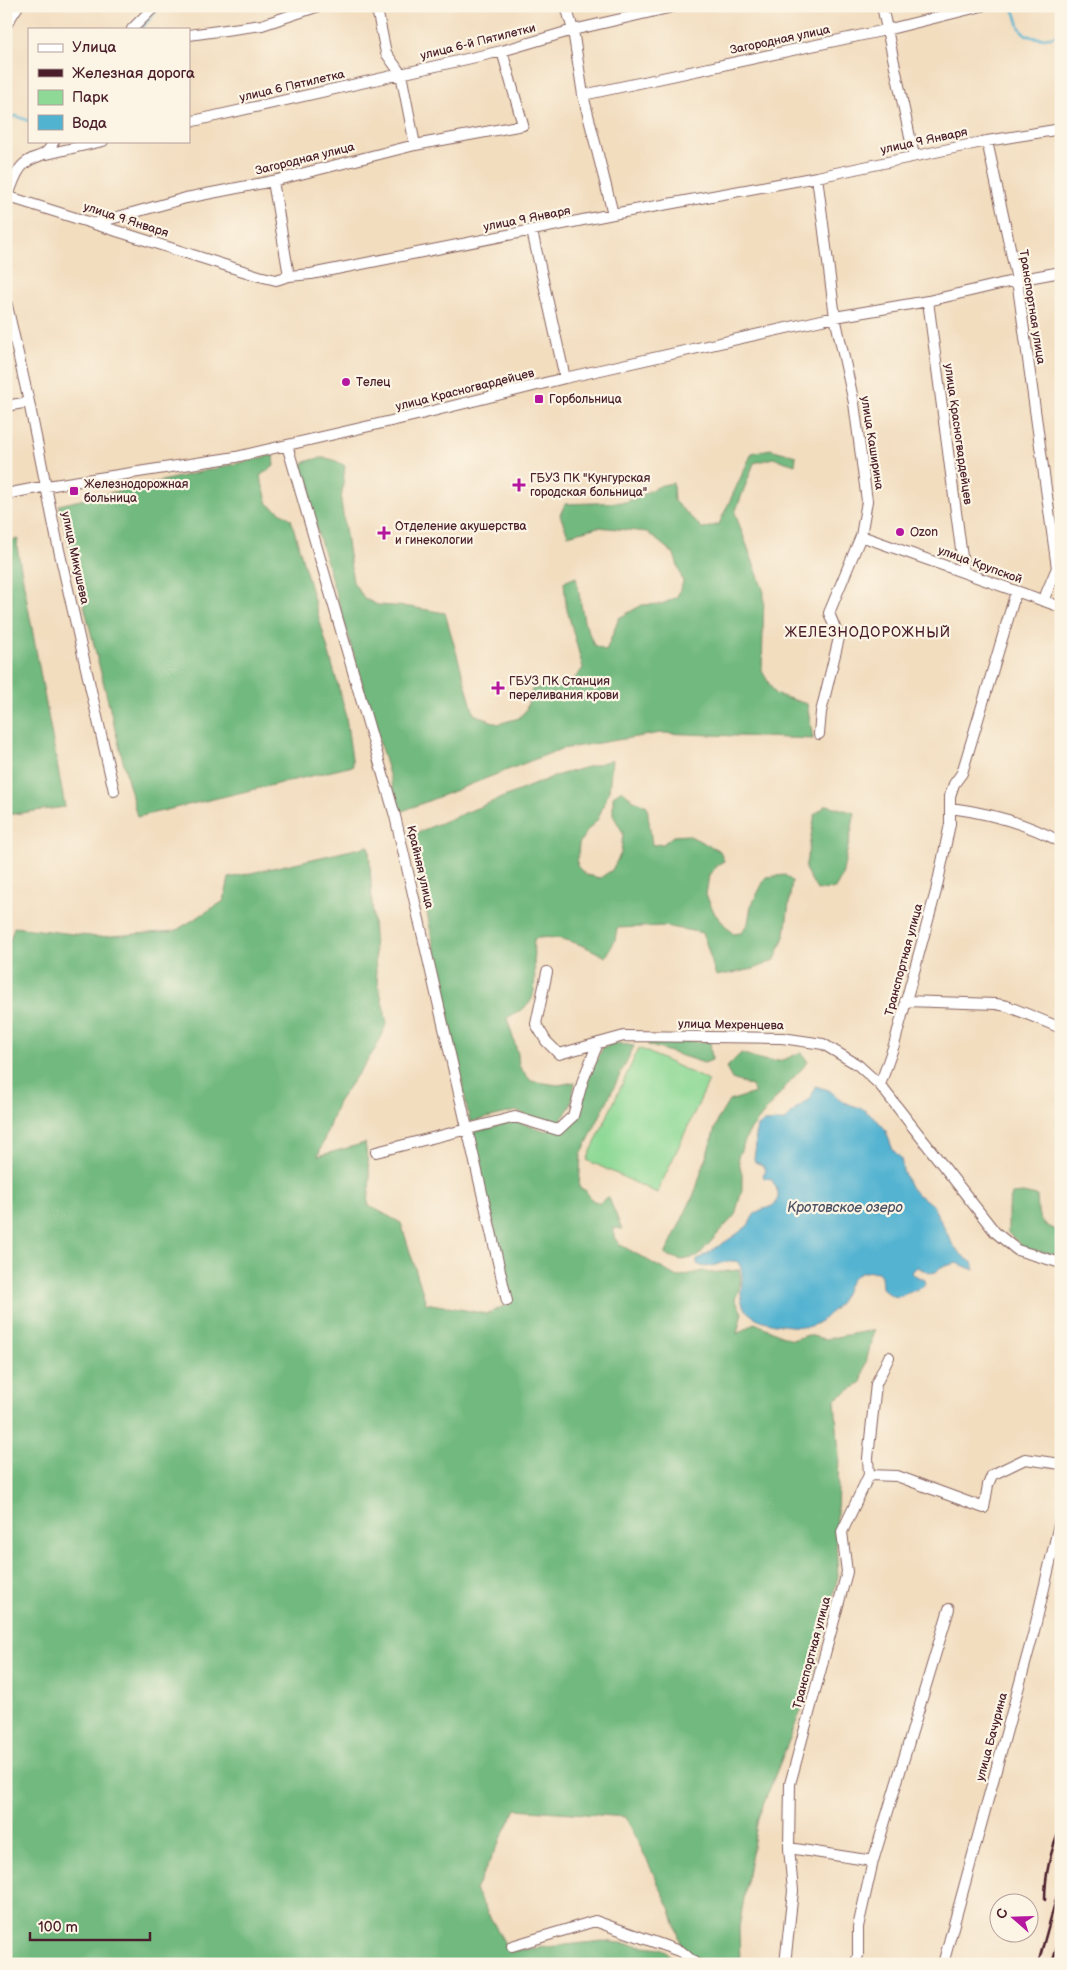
<svg xmlns="http://www.w3.org/2000/svg" width="1067" height="1970" viewBox="0 0 1067 1970" font-family="'Balsamiq Sans',sans-serif">
  <style>
    .green { fill: #8ed996; stroke: #6c7c60 }
    .forest { fill: #72b97f; stroke: #5e6c55 }
    .water { fill: #52b3d1; stroke: #4e697e }
    .lines { fill: none; stroke-linecap: round; stroke-linejoin: round }
    .stream { stroke: #52b3d1; stroke-width: 2.5 }
    .minor-casing { stroke: #85625f; stroke-width: 12 }
    .minor { stroke: #fff; stroke-width: 10 }
    .rail { stroke: #4a1f2b; stroke-width: 2.5 }
    .poi-dot { fill: #b5179e; stroke: #fcf5e5; stroke-width: 2 }
    .labels { text-anchor: middle; dominant-baseline: central; stroke-width: 4.5; stroke-linejoin: round; paint-order: stroke }
    .street-label { font-size: 12px; fill: #4a1f2b; stroke: #fcf5e5 }
    .poi-label { font-size: 12px; fill: #4a1f2b; stroke: #fcf5e5; text-anchor: start }
    .neighbourhood-label { font-size: 14px; letter-spacing: 1px; fill: #4a1f2b; stroke: #fcf5e5 }
    .water-label { font-size: 14px; font-style: italic; fill: #4d5365; stroke: #fcf5e5 }
  </style>
  <rect width="100%" height="100%" fill="#fcf5e5"/>
  <filter id="ink" filterUnits="userSpaceOnUse"><feTurbulence type="fractalNoise" baseFrequency=".02" numOctaves="2"/><feDisplacementMap in="SourceGraphic" scale="10" xChannelSelector="R" yChannelSelector="G"/><feConvolveMatrix kernelMatrix="1 2 1 2 8 2 1 2 1" color-interpolation-filters="sRGB"/></filter>
  <filter id="wash" filterUnits="userSpaceOnUse"><feTurbulence type="fractalNoise" baseFrequency=".0096" numOctaves="4" result="noise"/><feDisplacementMap in="SourceGraphic" scale="20" xChannelSelector="R" yChannelSelector="G"/><feGaussianBlur stdDeviation="1.12" result="paint"/><feColorMatrix in="noise" values="0 0 0 0 0 0 0 0 0 0 0 0 0 0 0 0 0 1.4 0 .05"/><feComposite in="paint" operator="in"/></filter>
  <g filter="url(#wash)">
    <rect width="100%" height="100%" fill="#f2ddbf"/>
    <path class="green" d="M639 1048 709 1081 657 1193 587 1160Z"/>
    <path class="forest" d="M770 449 796 456 795 465 773 458 754 463 735 513 764 592 762 671 775 694 807 704 813 739 661 733 561 749 400 812 301 475 303 463C320 456 329 456 345 466L341 501 353 582 365 599 378 605 410 607 445 613 474 714 498 724 519 718 526 710 532 689C554 685 570 689 583 668L566 606 564 582 576 577 584 621 594 645 606 651 619 618 642 605 662 604 677 597 683 582 674 554 647 532 598 527 568 535 560 515 565 504 626 502 662 485 673 483 674 501 703 529 719 524 752 453Z
      M273 455 274 466 260 476 268 504 291 519 345 710 353 766 137 817 59 505Z
      M18 539 17 547 65 807 6 815V559L10 541Z
      M612 760 609 791 598 819 586 832 579 844 577 866 586 875 600 878 612 870 621 853 623 833 613 815V796L622 790 632 799 647 806 652 845 663 844 673 836 688 835 720 851 724 861 717 865 709 875 706 895 715 914 733 934 741 933 748 923 751 906 766 877 785 875 792 881 785 934 775 960 754 969 716 976 703 933 664 926 617 928 615 940 606 957C585 946 559 933 534 939 532 955 539 991 530 1002 526 1009 514 1013 507 1018L518 1054 519 1066 531 1081 558 1085 575 1082 571 1105 559 1123H546L516 1111 470 1122 411 835 555 776Z
      M827 805 855 813 842 876 835 889 817 890 805 869 815 814Z
      M369 846 376 973 387 1023 376 1048 338 1102 318 1156 365 1143 370 1177 368 1205 401 1223 426 1303 487 1314 512 1302 471 1133 515 1121 546 1131 576 1118 590 1074 603 1047 617 1043 634 1046 581 1155 579 1188 585 1190 592 1200 600 1203 608 1196 622 1229 614 1228V1237L619 1244 677 1277 703 1271 709 1273 739 1270C742 1280 740 1290 735 1299L742 1313 737 1334 755 1323 792 1340 808 1335 825 1339 874 1330 861 1383 835 1399 839 1456 836 1542 838 1576 810 1688 758 1818 739 1927 740 1964H704L682 1947 671 1910 626 1817 516 1809 475 1890 509 1951 603 1941 662 1948 680 1964H6V952L14 927 98 937 175 931 224 901 229 878Z
      M648 1039 710 1042 712 1060 704 1063 648 1045Z
      M801 1052 808 1062 786 1086 749 1132 738 1157 742 1175V1190L735 1215 697 1257 682 1260 665 1255 695 1192 718 1119 729 1101 755 1093 751 1086 732 1079 726 1068 741 1053C769 1062 773 1066 801 1052Z
      M1023 1193 1037 1196C1039 1222 1036 1221 1061 1232V1256L1024 1248 1008 1233V1208L1012 1194Z"/>
    <path class="water" d="M815 1086 829 1090 843 1102 863 1109 878 1121 885 1129 893 1150 901 1158 903 1171 910 1187 915 1193 932 1204 953 1245 963 1256 974 1264V1270L957 1263 941 1267 936 1272 930 1273 917 1267 911 1273 924 1280 925 1284 923 1287 898 1297 892 1296 882 1288 881 1276 878 1272C870 1271 862 1271 855 1276 849 1280 847 1290 843 1297 837 1308 820 1325 807 1327 788 1326 741 1325 741 1296 741 1283 745 1274 738 1262 724 1257 711 1273 697 1264V1260C713 1249 730 1240 746 1227 751 1223 752 1215 757 1212 764 1207 776 1209 778 1197 779 1191 774 1184 771 1179L764 1178 763 1174 766 1171 762 1165 755 1162 754 1158 756 1145 755 1134 758 1126 764 1122 785 1121 797 1108 811 1098Z"/>
    <g class="lines">
      <path class="stream" d="M1010 6C1017 11 1016 20 1020 28 1027 42 1050 39 1061 33
        M141 29 161 6
        M6 118 16 116 29 121"/>
    </g>
  </g>
  <g filter="url(#ink)">
    <g class="lines">
      <defs>
        <path id="minor" d="M373 6 378 14 386 53 401 74 415 145
          M566 6 573 30 583 95 613 214
          M882 6 914 156
          M6 25 18 6
          M132 29 155 6
          M189 35 262 25 319 6
          M583 95 886 30 982 6
          M189 122 502 51 573 30 677 6
          M987 141 1017 280 1057 568
          M47 154 103 141
          M817 177 835 317 854 403 867 501 861 536 829 613 839 638 821 712 819 734
          M273 181 289 276
          M6 196 259 276 276 280 289 276 311 274 613 214 817 177 987 141 1061 129
          M8 196C12 186 15 172 24 164 38 152 43 162 54 141
          M96 223 186 198 273 181 415 145 523 125 502 51
          M532 231 565 378
          M6 301 29 402 57 541 114 791
          M928 301 964 572
          M6 406 29 402
          M287 445 395 816 507 1301
          M6 494 47 486 236 457 417 415 565 378 835 317 928 301 1017 280 1061 272
          M861 536 1061 607
          M1043 601 1059 563
          M951 808C988 813 1028 824 1061 842
          M547 972 536 1024 546 1041 559 1054 624 1036 782 1038 823 1044 858 1065 880 1085 995 1232 1017 1250 1061 1263
          M905 1001 996 1004 1007 1006 1061 1028
          M880 1085 894 1045 936 891 950 824V796L954 784 962 773 1016 592
          M376 1152 515 1117 558 1130 573 1116 583 1080 598 1043
          M869 1475 897 1476 984 1508 988 1485 992 1475 1025 1459 1061 1464
          M789 1848 873 1861
          M512 1946 595 1921 682 1952 696 1964
          M785 1964 793 1891 789 1848 790 1784 847 1572 842 1532 869 1475 868 1458 876 1384 889 1357
          M856 1964 858 1955V1927L873 1861 949 1609
          M943 1964 1034 1631 1061 1516"/>
      </defs>
      <use href="#minor" class="minor-casing"/>
      <use href="#minor" class="minor"/>
      <path class="rail" d="M1045 1900C1045 1874 1050 1851 1061 1827
        M1038 1964 1061 1881
        M1052 1964 1061 1933"/>
    </g>
  </g>
  <g class="poi-dot">
    <circle cx="346" cy="382" r="5"/>
    <rect x="534" y="394" width="10" height="10" rx="2.5"/>
    <path d="M516.5 477.5h5v5h5v5h-5v5h-5v-5h-5v-5h5z"/>
    <rect x="69" y="486" width="10" height="10" rx="2.5"/>
    <circle cx="900" cy="532" r="5"/>
    <path d="M381.5 525.5h5v5h5v5h-5v5h-5v-5h-5v-5h5z"/>
    <path d="M495.5 680.5h5v5h5v5h-5v5h-5v-5h-5v-5h5z"/>
  </g>
  <g class="labels">
    <g class="street-label">
      <text transform="translate(780 40) rotate(-12)">Загородная улица</text>
      <text transform="translate(478 42) rotate(-14)">улица 6-й Пятилетки</text>
      <text transform="translate(292 86) rotate(-13)">улица 6 Пятилетка</text>
      <text transform="translate(924 141) rotate(-12)">улица 9 Января</text>
      <text transform="translate(305 159) rotate(-14)">Загородная улица</text>
      <text transform="translate(527 219) rotate(-11)">улица 9 Января</text>
      <text transform="translate(126 220) rotate(18)">улица 9 Января</text>
      <text transform="translate(1032 307) rotate(81)">Транспортная улица</text>
      <text transform="translate(465 390) rotate(-14)">улица Красногвардейцев</text>
      <text transform="translate(958 434) rotate(82)">улица Красногвардейцев</text>
      <text transform="translate(872 443) rotate(81)">улица Каширина</text>
      <text transform="translate(75 558) rotate(78)">улица Микушева</text>
      <text transform="translate(980 565) rotate(20)">улица Крупской</text>
      <text transform="translate(420 867) rotate(77)">Крайняя улица</text>
      <text transform="translate(904 960) rotate(-75)">Транспортная улица</text>
      <text transform="translate(731 1025) rotate(1)">улица Мехренцева</text>
      <text transform="translate(812 1653) rotate(-75)">Транспортная улица</text>
      <text transform="translate(992 1737) rotate(-75)">улица Бачурина</text>
    </g>
    <g class="poi-label">
      <text x="356" y="382">Телец</text>
      <text x="549" y="399">Горбольница</text>
      <text x="530" y="478">ГБУЗ ПК "Кунгурская<tspan x="530" dy="14">городская больница"</tspan></text>
      <text x="84" y="484">Железнодорожная<tspan x="84" dy="14">больница</tspan></text>
      <text x="395" y="526">Отделение акушерства<tspan x="395" dy="14">и гинекологии</tspan></text>
      <text x="910" y="532">Ozon</text>
      <text x="509" y="681">ГБУЗ ПК Станция<tspan x="509" dy="14">переливания крови</tspan></text>
    </g>
    <g class="neighbourhood-label">
      <text x="868" y="632">ЖЕЛЕЗНОДОРОЖНЫЙ</text>
    </g>
    <g class="water-label">
      <text x="845" y="1207">Кротовское озеро</text>
    </g>
  </g>
  <rect width="1067" height="1970" fill="none" stroke="#fcf5e5" stroke-width="25"/>
  <rect x="28" y="28" width="162" height="115" fill="#fcf5e5" stroke="#b59f9b"/>
  <rect x="38" y="44" width="25" height="8" fill="#ffffff" stroke="#b59f9b"/>
  <text x="72" y="52" font-size="15" fill="#4a1f2b">Улица</text>
  <rect x="38" y="69" width="25" height="8" fill="#4a1f2b" stroke="#b59f9b"/>
  <text x="72" y="78" font-size="15" fill="#4a1f2b">Железная дорога</text>
  <rect x="38" y="90" width="25" height="15" fill="#8ed996" stroke="#b59f9b"/>
  <text x="72" y="102" font-size="15" fill="#4a1f2b">Парк</text>
  <rect x="38" y="115" width="25" height="15" fill="#52b3d1" stroke="#b59f9b"/>
  <text x="72" y="128" font-size="15" fill="#4a1f2b">Вода</text>
  <g transform="translate(1014 1918) rotate(290)"><circle r="24" fill="#fcf5e5" stroke="#b59f9b"/>
  <path d="M0-4L9 19L0 12L-9 19Z" fill="#b5179e"/>
  <text y="-8" font-size="14" font-weight="bold" text-anchor="middle" fill="#4a1f2b">С</text>
  </g>
  <path d="M30 1932v8h120v-8" fill="none" stroke="#4a1f2b" stroke-width="2.5"/>
  <text x="38" y="1932" font-size="15" fill="#4a1f2b" stroke="#fcf5e5" stroke-width="4" paint-order="stroke">100 m</text>
</svg>
